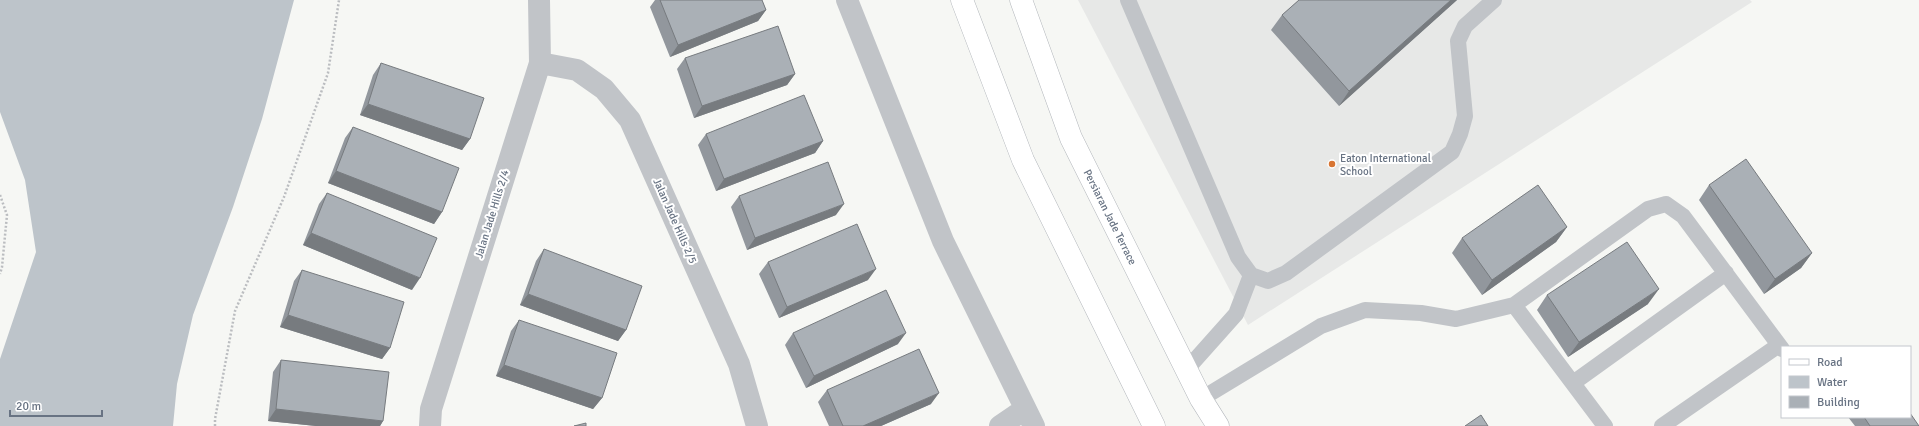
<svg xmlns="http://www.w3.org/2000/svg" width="1919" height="426" viewBox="0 0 1919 426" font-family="Signika,sans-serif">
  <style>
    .built { fill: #e7e8e7 }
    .water { fill: #bdc4ca }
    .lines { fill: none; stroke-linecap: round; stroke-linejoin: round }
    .secondary-casing { stroke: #b3b7bc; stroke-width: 23 }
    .path { stroke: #bbbdc0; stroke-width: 2.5; stroke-dasharray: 2 2; stroke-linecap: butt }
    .lane { stroke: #c1c4c8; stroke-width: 16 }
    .street { stroke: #c1c4c8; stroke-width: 22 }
    .secondary { stroke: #fff; stroke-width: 22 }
    .wall { fill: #92979d }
    .shaded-wall { fill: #777b7f }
    .building { fill: #aab0b6; stroke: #777b7f }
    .poi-dot { fill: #d87533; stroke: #fff; stroke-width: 1.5 }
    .labels { text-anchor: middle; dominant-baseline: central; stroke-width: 4; stroke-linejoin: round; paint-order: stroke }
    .poi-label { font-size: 11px; fill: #687383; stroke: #fff; text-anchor: start }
    .street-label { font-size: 11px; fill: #687383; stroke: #fff }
  </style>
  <rect width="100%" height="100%" fill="#f6f7f4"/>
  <path class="built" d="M1078 0H1750L1752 2 1248 325Z"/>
  <path class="water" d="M0 0H294L262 119 233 207 193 315 177 384 173 426H0V359L36 252 25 180 0 112Z"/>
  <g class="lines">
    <defs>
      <g id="secondary">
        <path d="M962 0 1023 160 1154 426"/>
        <path id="s1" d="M1021 0 1071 138 1201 399 1218 426"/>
      </g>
    </defs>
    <use href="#secondary" class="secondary-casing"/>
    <path class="path" d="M0 195 7 215 2 267 0 274
      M215 426V419L235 311 284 197 328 73 339 0"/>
    <path class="lane" d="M1128 0 1238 257 1251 275 1268 281 1286 273 1452 152 1460 134 1465 116 1458 41 1465 26 1494 0
      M1514 305 1605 426
      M1187 369 1236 314 1251 275
      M1573 383 1726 273
      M1201 399 1321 326 1365 310 1421 313 1456 319 1514 305 1648 209 1666 204 1683 216 1782 349
      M1662 426 1779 345"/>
    <path class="street" d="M847 0 943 241 1034 426
      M540 63 577 70 604 89 630 120 739 364 757 426
      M430 426 431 409 540 63 539 0
      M1000 426 1025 409"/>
    <use href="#secondary" class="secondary"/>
  </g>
  <path class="wall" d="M655 0H762L766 10 758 21 670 57 650 7Z
    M1299 0H1457L1339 106 1271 30 1282 15Z
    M685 58 795 74 787 85 694 118 677 69Z
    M381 63 470 139 462 150 360 115 373 75Z
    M353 127 442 212 434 224 328 183 345 138Z
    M706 134 823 141 815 153 716 191 698 145Z
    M1709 185 1812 253 1801 268 1764 294 1699 200Z
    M327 193 412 290 303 245 319 204Z
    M739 196 836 215 747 250 731 207Z
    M1567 227 1556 242 1482 295 1452 253 1462 238Z
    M544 249 626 330 618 341 520 305 536 261Z
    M768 262 868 280 779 318 759 274Z
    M302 270 390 348 382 359 280 327 294 281Z
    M1547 295 1648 304 1568 357 1537 310Z
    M519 320 602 398 593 409 496 376 511 331Z
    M793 333 898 344 806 388 785 345Z
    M281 360 383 421 380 426H316L268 421 273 372Z
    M827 390 931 404 881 426H829L818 402Z
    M1848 417H1910L1919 426H1855Z"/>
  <path class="shaded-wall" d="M1451 0H1457L1339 106 1349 91Z
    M766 10 758 21 670 57 678 45Z
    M795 74 787 85 694 118 702 106Z
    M368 104 470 139 462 150 360 115Z
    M823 141 815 153 716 191 724 179Z
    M336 171 442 212 434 224 328 183Z
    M844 204 836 215 747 250 755 238Z
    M1567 227 1556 242 1482 295 1492 280Z
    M311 233 420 278 412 290 303 245Z
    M1812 253 1801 268 1764 294 1775 279Z
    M876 269 868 280 779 318 787 307Z
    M1659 289 1648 304 1568 357 1579 342Z
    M528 294 626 330 618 341 520 305Z
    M288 315 390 348 382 359 280 327Z
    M906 333 898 344 806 388 814 376Z
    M504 365 602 398 593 409 496 376Z
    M939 393 931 404 881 426H863Z
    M276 409 383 421 380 426H316L268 421Z"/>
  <path class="building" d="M660 0H762L766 10 678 45Z
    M1299 0H1451L1349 91 1282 15Z
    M778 26 795 74 702 106 685 58Z
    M381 63 484 98 470 139 368 104Z
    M804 95 823 141 724 179 706 134Z
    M353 127 459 168 442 212 336 171Z
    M1746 159 1812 253 1775 279 1709 185Z
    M828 162 844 204 755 238 739 196Z
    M1538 185 1567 227 1492 280 1462 238Z
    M327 193 437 238 420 278 311 233Z
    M857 224 876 269 787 307 768 262Z
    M1627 242 1659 289 1579 342 1547 295Z
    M544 249 642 286 626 330 528 294Z
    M302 270 404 302 390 348 288 315Z
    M886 290 906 333 814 376 793 333Z
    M519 320 617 353 602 398 504 365Z
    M919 349 939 393 863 426H843L827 390Z
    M281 360 389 372 383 421 276 409Z
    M1910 413 1919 426H1870L1864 417H1910Z
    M1481 415 1488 426H1465Z
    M586 423V426H574Z"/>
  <circle class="poi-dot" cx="1332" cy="164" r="4"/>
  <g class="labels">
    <g class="poi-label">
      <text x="1340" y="158">Eaton International<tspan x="1340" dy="13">School</tspan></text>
    </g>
    <g class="street-label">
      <text transform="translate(492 214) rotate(-73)">Jalan Jade Hills 2/4</text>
      <text stroke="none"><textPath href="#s1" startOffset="235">Persiaran Jade Terrace</textPath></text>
      <text transform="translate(675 221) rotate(66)">Jalan Jade Hills 2/5</text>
    </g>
  </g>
  <rect x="1781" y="346" width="130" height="72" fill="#ffffff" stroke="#c3c7cd"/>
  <rect x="1789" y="359" width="20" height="6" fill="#ffffff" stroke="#c3c7cd"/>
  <text x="1817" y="366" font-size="12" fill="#687383">Road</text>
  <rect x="1789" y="376" width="20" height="12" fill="#bdc4ca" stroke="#c3c7cd"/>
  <text x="1817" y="386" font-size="12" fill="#687383">Water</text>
  <rect x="1789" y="396" width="20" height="12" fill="#aab0b6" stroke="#c3c7cd"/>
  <text x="1817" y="406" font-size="12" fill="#687383">Building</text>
  <path d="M10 410v6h92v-6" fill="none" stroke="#687383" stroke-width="2"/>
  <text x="16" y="410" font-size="12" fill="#687383" stroke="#ffffff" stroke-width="3" paint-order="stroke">20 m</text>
</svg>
